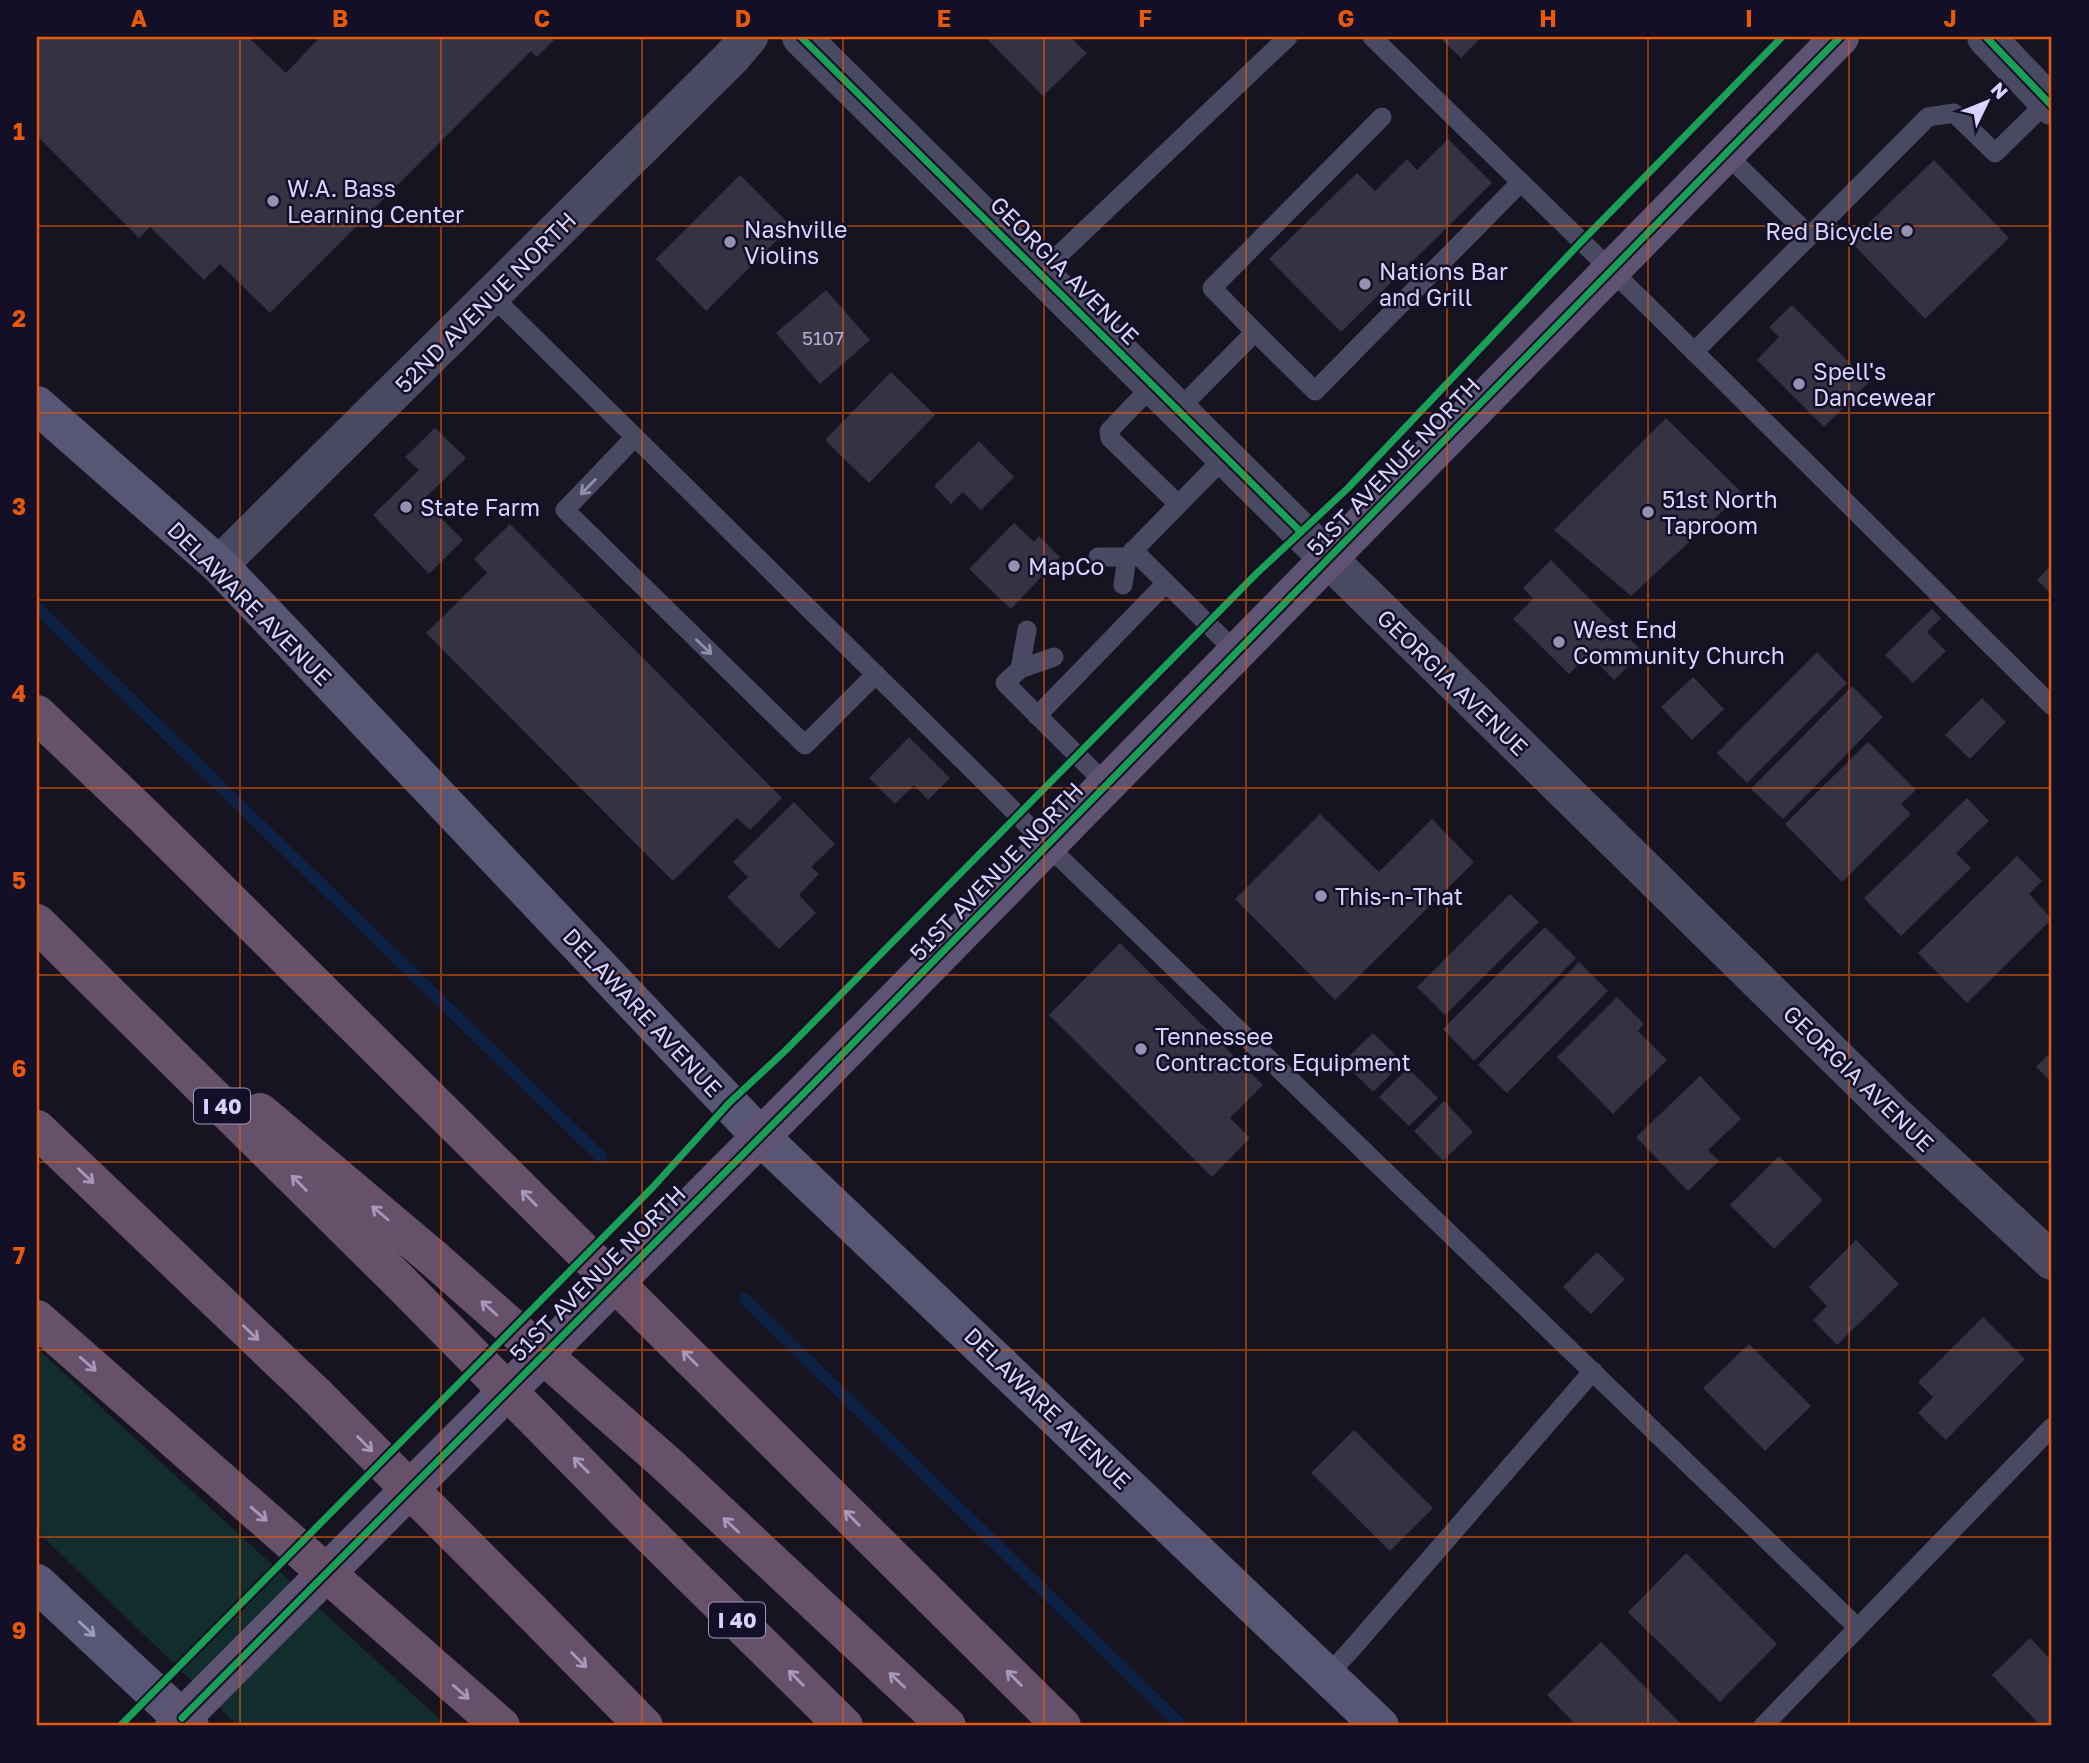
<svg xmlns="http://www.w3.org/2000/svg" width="2089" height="1763" viewBox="0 0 2089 1763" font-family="'Golos Text',sans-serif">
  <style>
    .green { fill: #132c2d }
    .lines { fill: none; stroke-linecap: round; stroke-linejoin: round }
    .stream { stroke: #0d2144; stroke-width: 12 }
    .building { fill: #343243 }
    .lane { stroke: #4a4962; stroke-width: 19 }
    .street { stroke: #4a4962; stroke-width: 38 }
    .secondary { stroke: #575674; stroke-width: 38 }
    .primary { stroke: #5e5373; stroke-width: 38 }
    .highway { stroke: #67516a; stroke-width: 38 }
    .highway-bridge { stroke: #67516a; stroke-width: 38 }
    .cycleway-casing { stroke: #130f26; stroke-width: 11 }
    .cycleway { stroke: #1a9f57; stroke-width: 7 }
    .oneway { stroke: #928eb0 }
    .oneway2 { stroke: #a699bc }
    .oneway3 { stroke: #9e9bc0 }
    .grid { fill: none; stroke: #e8590c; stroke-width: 2; stroke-opacity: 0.55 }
    .poi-dot { fill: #9591b1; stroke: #130f26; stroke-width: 2.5 }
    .labels { text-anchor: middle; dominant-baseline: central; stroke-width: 5; stroke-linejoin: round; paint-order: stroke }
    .number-label { font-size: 19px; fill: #b0acd0 }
    .shield { fill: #130f26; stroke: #9e99be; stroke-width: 2 }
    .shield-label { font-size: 21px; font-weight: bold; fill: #d9d4ff }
    .poi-label { font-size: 23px; fill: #d9d4ff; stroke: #130f26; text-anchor: start }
    .street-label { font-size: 23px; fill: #d9d4ff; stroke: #130f26 }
    .neatline { fill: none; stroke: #e8590c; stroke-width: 2.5 }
    .grid-label { font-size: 23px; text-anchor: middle; font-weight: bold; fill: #e8590c }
  </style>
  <rect width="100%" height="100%" fill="#161421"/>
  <path class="green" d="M37 1348 447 1726H238L37 1531Z"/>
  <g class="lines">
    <path class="stream" d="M37 608 601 1157
      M745 1299 1182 1726"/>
  </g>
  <path class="building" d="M37 37H248L286 73 320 37H551L554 40 537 57 531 51 270 313 220 264 204 280 150 227 139 238 37 136Z
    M985 37H1070L1087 53 1043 96Z
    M1439 37H1482L1461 58Z
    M1448 139 1492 183 1341 332 1269 259 1357 173 1375 191 1407 159 1417 170Z
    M1934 160 2009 238 1925 319 1850 241Z
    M740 175 791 226 706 311 656 259Z
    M826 290 870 340 820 384 776 333Z
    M1792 305 1869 382 1824 427 1757 360 1779 337 1769 327Z
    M891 372 935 415 869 483 825 440Z
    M1666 418 1742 493 1631 596 1554 530Z
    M435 428 466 458 423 500 463 540 429 574 373 515 419 470 405 457Z
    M979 441 1014 477 981 510 963 492 951 504 934 486Z
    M1014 523 1034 542 1039 536 1060 557 1011 609 969 569Z
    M510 524 782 798 750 830 737 818 673 881 426 633 487 573 474 559Z
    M1551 560 1643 652 1614 680 1589 654 1569 674 1513 619 1533 599 1523 588Z
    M2052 564V595L2037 580Z
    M1932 609 1941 618 1927 632 1946 651 1913 683 1885 655Z
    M1817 652 1847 683 1747 783 1717 753Z
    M1693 677 1724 709 1692 740 1661 707Z
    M1852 686 1883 717 1783 819 1751 789Z
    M1982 698 2006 722 1970 759 1945 735Z
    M909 737 950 778 928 800 914 785 895 804 869 778Z
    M1868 742 1916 790 1901 804 1911 814 1842 882 1785 824Z
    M1967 798 1989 821 1956 853 1971 868 1901 936 1864 898Z
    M794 802 835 844 811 867 819 874 799 895 816 913 779 949 727 897 748 877 733 862Z
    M1320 814 1379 872 1432 819 1474 862 1335 1000 1235 899Z
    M2017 856 2042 881 2029 894 2052 919 1967 1003 1918 953Z
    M1510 894 1539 922 1445 1015 1417 987Z
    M1545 927 1576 958 1474 1061 1443 1029Z
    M1120 943 1263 1085 1230 1118 1250 1138 1212 1177 1049 1015Z
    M1579 962 1608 991 1507 1093 1478 1065Z
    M1617 997 1644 1024 1638 1031 1667 1060 1613 1114 1557 1057Z
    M1373 1033 1403 1062 1373 1092 1343 1062Z
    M2052 1051V1083L2036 1067Z
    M1408 1068 1438 1098 1409 1126 1379 1097Z
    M1700 1076 1741 1119 1708 1150 1719 1161 1688 1191 1636 1137Z
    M1444 1101 1473 1132 1443 1161 1414 1131Z
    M1779 1156 1823 1200 1774 1249 1730 1205Z
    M1856 1240 1899 1284 1837 1345 1813 1320 1827 1306 1809 1287Z
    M1597 1252 1625 1279 1591 1314 1563 1287Z
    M1983 1317 2025 1359 1946 1440 1918 1413 1933 1397 1918 1382Z
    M1749 1344 1811 1406 1765 1451 1703 1388Z
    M1354 1430 1433 1508 1390 1551 1311 1473Z
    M1686 1553 1777 1644 1720 1702 1628 1612Z
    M2030 1638 2052 1661V1726H2041L1992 1675Z
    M1601 1642 1683 1726H1577L1547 1695Z"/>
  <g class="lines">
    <path class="lane" d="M1372 37 1652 310 2052 706
      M1726 154 1810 236
      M1040 273 1288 37
      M492 296 1002 799 1048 846 1857 1627
      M1255 332 1212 288 1382 117
      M1694 352 1928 117 1954 113 1995 153 2048 101
      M1153 385 1109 431 1110 438 1178 504
      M1178 410 1255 332 1315 391 1521 182
      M635 437 565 510 805 745 876 674
      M1133 550 1236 652
      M1098 557H1127L1225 457
      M1123 585 1127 557
      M1027 630 1020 669 1054 657
      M1020 669 1005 683 1107 785
      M1037 716 1166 583
      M1328 1674 1349 1652 1593 1371
      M1763 1726 2052 1427"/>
    <path class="street" d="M801 37 1301 532 1896 1116 2052 1261
      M1986 37 2052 106
      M219 565 731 58 749 37"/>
    <path class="secondary" d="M37 405 219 565 760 1136 1380 1726
      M37 1583 190 1726"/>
    <path class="primary" d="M174 1726 814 1083 1840 37"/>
    <path class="highway" d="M37 923 400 1282
      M260 1112 432 1257
      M37 1129 316 1395
      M669 1466 947 1726
      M629 1514 844 1726
      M531 1611 644 1726
      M422 1657 501 1726"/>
    <path class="highway-bridge" d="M37 714 144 816 1062 1726
      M432 1257 669 1466
      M400 1282 629 1514
      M37 1319 422 1657
      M316 1395 531 1611"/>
    <defs>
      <path id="cycleway" d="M801 37 1301 532
        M1986 37 2052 106
        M182 1718 814 1083 1840 37
        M120 1726 653 1187 729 1103 785 1051 1256 574 1348 488 1581 242 1782 37"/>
    </defs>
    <use href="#cycleway" class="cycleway-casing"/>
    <use href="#cycleway" class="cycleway"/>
  </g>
  <defs><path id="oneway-shaft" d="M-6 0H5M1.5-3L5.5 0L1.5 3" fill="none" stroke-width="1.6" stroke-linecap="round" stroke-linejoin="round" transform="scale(1.75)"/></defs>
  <g class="oneway">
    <use href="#oneway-shaft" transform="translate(588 487) rotate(134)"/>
    <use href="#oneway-shaft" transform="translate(704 647) rotate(44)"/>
  </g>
  <g class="oneway2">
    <use href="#oneway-shaft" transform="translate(86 1176) rotate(44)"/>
    <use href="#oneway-shaft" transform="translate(299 1183) rotate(-135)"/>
    <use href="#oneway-shaft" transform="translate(529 1198) rotate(-135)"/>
    <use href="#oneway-shaft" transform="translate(380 1213) rotate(-140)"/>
    <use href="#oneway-shaft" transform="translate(489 1308) rotate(-138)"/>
    <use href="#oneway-shaft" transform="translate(251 1333) rotate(44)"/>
    <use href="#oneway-shaft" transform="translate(690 1358) rotate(-135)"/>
    <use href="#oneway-shaft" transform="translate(88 1364) rotate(41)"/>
    <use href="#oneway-shaft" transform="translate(365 1444) rotate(45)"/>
    <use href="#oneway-shaft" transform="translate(581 1465) rotate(-135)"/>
    <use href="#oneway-shaft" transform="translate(259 1514) rotate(41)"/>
    <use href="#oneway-shaft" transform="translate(852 1518) rotate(-135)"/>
    <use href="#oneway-shaft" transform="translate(731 1525) rotate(-137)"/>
    <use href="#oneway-shaft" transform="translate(579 1660) rotate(45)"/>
    <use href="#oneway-shaft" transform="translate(796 1678) rotate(-135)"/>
    <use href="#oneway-shaft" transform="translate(1014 1678) rotate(-135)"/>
    <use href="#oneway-shaft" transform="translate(897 1680) rotate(-137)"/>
    <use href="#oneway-shaft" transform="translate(461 1692) rotate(41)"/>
  </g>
  <use class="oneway3" href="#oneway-shaft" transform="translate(87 1629) rotate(43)"/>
  <path class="grid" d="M240 37V1726M441 37V1726M642 37V1726M843 37V1726M1044 37V1726M1246 37V1726M1447 37V1726M1648 37V1726M1849 37V1726M37 226H2052M37 413H2052M37 600H2052M37 788H2052M37 975H2052M37 1162H2052M37 1350H2052M37 1537H2052"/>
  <g class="poi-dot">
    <circle cx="273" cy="201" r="7"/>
    <circle cx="1907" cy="231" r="7"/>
    <circle cx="730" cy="242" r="7"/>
    <circle cx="1365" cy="284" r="7"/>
    <circle cx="1799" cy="384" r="7"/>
    <circle cx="406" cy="507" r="7"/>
    <circle cx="1648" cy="512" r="7"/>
    <circle cx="1014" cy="566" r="7"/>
    <circle cx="1559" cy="642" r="7"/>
    <circle cx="1321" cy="896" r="7"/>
    <circle cx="1141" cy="1049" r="7"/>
  </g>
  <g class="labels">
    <g class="number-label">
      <text x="823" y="337">5107</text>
    </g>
    <g class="shield">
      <rect x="194" y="1088.5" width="56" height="35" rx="5"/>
      <rect x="709" y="1602.5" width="56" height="35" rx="5"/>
    </g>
    <g class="shield-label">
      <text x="222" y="1106">I 40</text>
      <text x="737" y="1620">I 40</text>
    </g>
    <g class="poi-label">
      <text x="287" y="188">W.A. Bass<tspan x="287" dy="26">Learning Center</tspan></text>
      <text x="744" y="229">Nashville<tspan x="744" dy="26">Violins</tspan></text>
      <text x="1893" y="231" text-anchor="end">Red Bicycle</text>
      <text x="1379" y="271">Nations Bar<tspan x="1379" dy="26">and Grill</tspan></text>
      <text x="1813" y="371">Spell's<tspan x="1813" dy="26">Dancewear</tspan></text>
      <text x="1662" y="499">51st North<tspan x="1662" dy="26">Taproom</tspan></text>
      <text x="420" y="507">State Farm</text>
      <text x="1028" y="566">MapCo</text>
      <text x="1573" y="629">West End<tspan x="1573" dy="26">Community Church</tspan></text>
      <text x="1335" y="896">This-n-That</text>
      <text x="1155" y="1036">Tennessee<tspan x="1155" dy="26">Contractors Equipment</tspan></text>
    </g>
    <g class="street-label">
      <text transform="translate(1065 270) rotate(45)">GEORGIA AVENUE</text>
      <text transform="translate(485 302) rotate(-45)">52ND AVENUE NORTH</text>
      <text transform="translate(1393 466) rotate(-46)">51ST AVENUE NORTH</text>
      <text transform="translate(250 603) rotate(45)">DELAWARE AVENUE</text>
      <text transform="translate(1453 682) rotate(44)">GEORGIA AVENUE</text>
      <text transform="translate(996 871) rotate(-46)">51ST AVENUE NORTH</text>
      <text transform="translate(643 1012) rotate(47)">DELAWARE AVENUE</text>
      <text transform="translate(1859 1078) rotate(44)">GEORGIA AVENUE</text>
      <text transform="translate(597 1273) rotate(-45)">51ST AVENUE NORTH</text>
      <text transform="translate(1048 1408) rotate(44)">DELAWARE AVENUE</text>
    </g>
  </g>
  <rect width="2089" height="1763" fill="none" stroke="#130f26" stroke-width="77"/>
  <g transform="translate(1987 102) rotate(47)" stroke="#130f26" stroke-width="5" paint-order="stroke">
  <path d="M0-5L12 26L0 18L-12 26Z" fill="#d9d4ff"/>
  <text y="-10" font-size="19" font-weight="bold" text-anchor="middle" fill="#d9d4ff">N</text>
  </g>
  <rect x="38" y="38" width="2012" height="1686" class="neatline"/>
  <g class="grid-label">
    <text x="139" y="27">A</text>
    <text x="340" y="27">B</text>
    <text x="542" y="27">C</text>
    <text x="743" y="27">D</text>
    <text x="944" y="27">E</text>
    <text x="1145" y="27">F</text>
    <text x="1346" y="27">G</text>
    <text x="1548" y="27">H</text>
    <text x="1749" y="27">I</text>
    <text x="1950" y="27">J</text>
    <text x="19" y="140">1</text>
    <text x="19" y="327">2</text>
    <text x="19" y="515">3</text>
    <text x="19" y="702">4</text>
    <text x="19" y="889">5</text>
    <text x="19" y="1077">6</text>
    <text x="19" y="1264">7</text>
    <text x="19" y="1451">8</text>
    <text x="19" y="1639">9</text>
  </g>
</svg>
